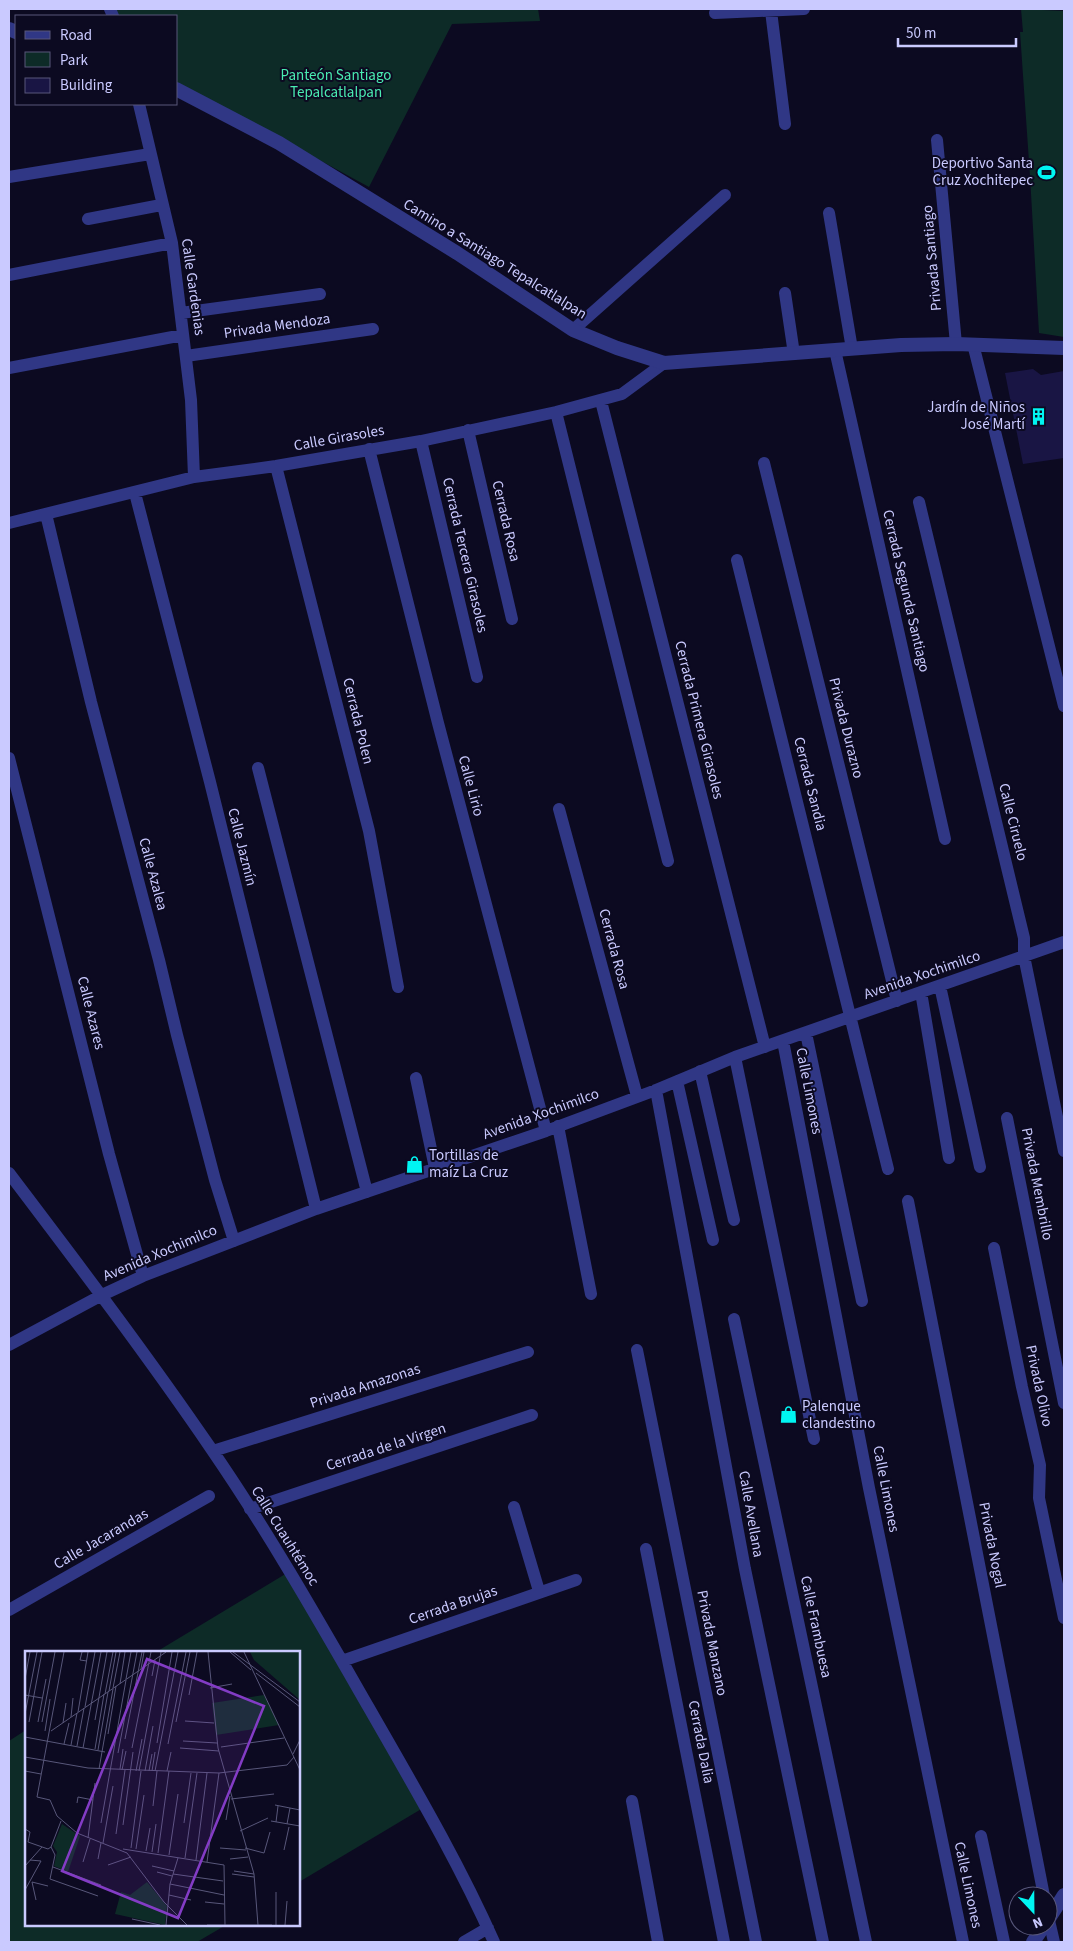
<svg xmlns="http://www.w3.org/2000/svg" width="1073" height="1951" viewBox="0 0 1073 1951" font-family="'Source Sans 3',sans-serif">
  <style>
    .green { fill: #0d2b27 }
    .building { fill: #191544 }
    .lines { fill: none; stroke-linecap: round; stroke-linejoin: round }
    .minor { stroke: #303785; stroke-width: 12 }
    .tertiary { stroke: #303785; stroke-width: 14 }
    .labels { text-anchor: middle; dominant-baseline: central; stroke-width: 4; stroke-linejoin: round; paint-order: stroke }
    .park-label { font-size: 15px; fill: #4aebb1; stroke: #0c0a21 }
    .poi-label { font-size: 15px; fill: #cacaff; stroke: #0c0a21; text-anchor: end }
    .street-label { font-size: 15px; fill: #cacaff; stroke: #0c0a21 }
    .inset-road { fill: none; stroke: #58577a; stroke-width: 1 }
    .view { fill: #833cc5; fill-opacity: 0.15; stroke: #833cc5; stroke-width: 2.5 }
    .inset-edge { fill: none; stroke: #cacaff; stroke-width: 2.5 }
  </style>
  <rect width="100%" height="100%" fill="#0c0a21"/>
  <path class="green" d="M114 9H538L540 21 452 24 369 187 176 82V16H117Z
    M1021 9 1064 11V337L1039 333 1030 176 1020 32H1023Z
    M287 1573 423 1808 299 1882V1652H156Z
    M26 1730V1925H226L197 1942H9V1741Z"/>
  <path class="building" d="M1033 369 1041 375 1064 371V458L1023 464 1005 373Z"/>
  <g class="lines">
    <path class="minor" d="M110 9 113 16
      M771 11 785 124
      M715 13 804 9
      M139 104 172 243 191 400 194 477
      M937 140 956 344
      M9 177 150 154
      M829 213 852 349
      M88 219 161 205
      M9 275 172 243
      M785 293 794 354
      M181 313 320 294
      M573 330 725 195
      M973 344 1064 706
      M835 350 945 839
      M186 356 373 329
      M9 368 183 335
      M601 401 765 1047
      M556 412 668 861
      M468 430 512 619
      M421 441 477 677
      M369 449 438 723 546 1131
      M764 463 897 1001
      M276 466 369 831 398 987
      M135 493 210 782 316 1209
      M919 502 1024 938V956L1064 1151
      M46 514 91 702 159 960 177 1035 215 1180 234 1241
      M9 523 194 477 276 466 421 441 556 412 622 394 664 363
      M737 560 888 1169
      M9 758 109 1154 143 1276
      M258 768 367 1192
      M559 809 637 1096
      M940 986 980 1167
      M921 992 949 1158
      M806 1033 862 1301
      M783 1041 869 1488 963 1942
      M735 1057 814 1439
      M700 1071 734 1220
      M416 1078 435 1168
      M677 1081 713 1240
      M656 1090 745 1569 823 1942
      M1007 1118 1064 1403
      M558 1126 591 1294
      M9 1173C78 1264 147 1355 212 1450 269 1533 319 1621 369 1708 413 1785 458 1861 494 1942
      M908 1201 1044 1896
      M994 1248 1022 1387 1040 1465 1039 1498 1064 1618
      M734 1319 866 1942
      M9 1345 102 1295 143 1276 316 1209 546 1131 656 1090 735 1057 1064 942
      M637 1350 756 1942
      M213 1451 528 1352
      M514 1507 539 1591
      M250 1509 532 1415
      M646 1549 724 1942
      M9 1610 209 1496
      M342 1661 576 1580
      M632 1801 658 1942
      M981 1836 1004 1942
      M1048 1916 1054 1942
      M464 1942 488 1928"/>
    <path class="tertiary" d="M9 29 16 32
      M176 89 279 143 457 253 573 330 617 348 664 363 901 345 956 344 1064 348
      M1048 1920 1064 1895
      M1033 1942 1044 1926"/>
  </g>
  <defs>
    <symbol id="stadium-bare" viewBox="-9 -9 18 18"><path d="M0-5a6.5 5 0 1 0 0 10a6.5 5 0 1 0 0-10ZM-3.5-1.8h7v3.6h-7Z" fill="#00f5f2" stroke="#0c0a21" stroke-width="2.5" paint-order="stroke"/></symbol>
    <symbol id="building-bare" viewBox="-9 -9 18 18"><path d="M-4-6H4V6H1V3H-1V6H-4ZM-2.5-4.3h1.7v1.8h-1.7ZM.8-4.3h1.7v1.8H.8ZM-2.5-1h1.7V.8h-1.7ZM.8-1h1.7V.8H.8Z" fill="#00f5f2" stroke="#0c0a21" stroke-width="2.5" paint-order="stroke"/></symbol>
    <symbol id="shop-bare" viewBox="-9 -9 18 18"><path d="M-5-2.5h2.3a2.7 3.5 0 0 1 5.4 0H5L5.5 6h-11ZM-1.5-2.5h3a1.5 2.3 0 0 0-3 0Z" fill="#00f5f2" stroke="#0c0a21" stroke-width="2.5" paint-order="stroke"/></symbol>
  </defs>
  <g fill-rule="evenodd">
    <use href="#stadium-bare" x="1034" y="160" width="25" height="25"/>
    <use href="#building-bare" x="1026" y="404" width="25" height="25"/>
    <use href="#shop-bare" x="402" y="1152" width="25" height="25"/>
    <use href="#shop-bare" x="776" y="1402" width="25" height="25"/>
  </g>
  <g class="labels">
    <g class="park-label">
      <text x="336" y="75">Panteón Santiago<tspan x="336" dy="17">Tepalcatlalpan</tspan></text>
    </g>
    <g class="poi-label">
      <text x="1033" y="163">Deportivo Santa<tspan x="1033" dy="17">Cruz Xochitepec</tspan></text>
      <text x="1025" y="407">Jardín de Niños<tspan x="1025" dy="17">José Martí</tspan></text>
      <text x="429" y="1155" text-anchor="start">Tortillas de<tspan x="429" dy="17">maíz La Cruz</tspan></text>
      <text x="802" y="1406" text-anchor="start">Palenque<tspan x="802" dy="17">clandestino</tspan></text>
    </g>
    <g class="street-label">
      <text transform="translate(932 258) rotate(-95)">Privada Santiago</text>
      <text transform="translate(495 259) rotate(32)">Camino a Santiago Tepalcatlalpan</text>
      <text transform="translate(193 287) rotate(82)">Calle Gardenias</text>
      <text transform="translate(277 326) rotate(-8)">Privada Mendoza</text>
      <text transform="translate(339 438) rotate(-10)">Calle Girasoles</text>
      <text transform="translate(506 521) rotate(77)">Cerrada Rosa</text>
      <text transform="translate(465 555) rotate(77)">Cerrada Tercera Girasoles</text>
      <text transform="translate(906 591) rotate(77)">Cerrada Segunda Santiago</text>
      <text transform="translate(699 720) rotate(76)">Cerrada Primera Girasoles</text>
      <text transform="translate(358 721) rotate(76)">Cerrada Polen</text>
      <text transform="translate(846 728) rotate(76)">Privada Durazno</text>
      <text transform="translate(810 784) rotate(76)">Cerrada Sandia</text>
      <text transform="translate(471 786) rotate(75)">Calle Lirio</text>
      <text transform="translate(1013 822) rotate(76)">Calle Ciruelo</text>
      <text transform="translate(242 847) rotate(76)">Calle Jazmín</text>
      <text transform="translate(153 874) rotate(75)">Calle Azalea</text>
      <text transform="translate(614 949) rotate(75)">Cerrada Rosa</text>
      <text transform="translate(922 975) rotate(-19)">Avenida Xochimilco</text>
      <text transform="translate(91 1013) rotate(76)">Calle Azares</text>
      <text transform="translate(809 1091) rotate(79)">Calle Limones</text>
      <text transform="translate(541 1114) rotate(-20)">Avenida Xochimilco</text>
      <text transform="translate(1037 1184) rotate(79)">Privada Membrillo</text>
      <text transform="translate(160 1253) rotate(-23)">Avenida Xochimilco</text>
      <text transform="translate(365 1386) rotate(-18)">Privada Amazonas</text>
      <text transform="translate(1039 1386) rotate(78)">Privada Olivo</text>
      <text transform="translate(386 1447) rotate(-18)">Cerrada de la Virgen</text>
      <text transform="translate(886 1489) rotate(79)">Calle Limones</text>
      <text transform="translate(751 1514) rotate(80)">Calle Avellana</text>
      <text transform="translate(285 1536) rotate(58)">Calle Cuauhtémoc</text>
      <text transform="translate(101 1539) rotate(-30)">Calle Jacarandas</text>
      <text transform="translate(992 1545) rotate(79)">Privada Nogal</text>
      <text transform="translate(453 1605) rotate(-19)">Cerrada Brujas</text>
      <text transform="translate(816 1627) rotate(78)">Calle Frambuesa</text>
      <text transform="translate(712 1643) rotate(79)">Privada Manzano</text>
      <text transform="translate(701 1742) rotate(79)">Cerrada Dalia</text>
      <text transform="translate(968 1885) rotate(78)">Calle Limones</text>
    </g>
  </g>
  <g transform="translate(25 1651)">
    <rect width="275" height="275" fill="#0c0a21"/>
    <path d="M225 1H275V49L229 9ZM239 44 254 74 191 84 187 52ZM37 173 55 185 43 221 29 215 32 201 28 195ZM122 231 142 255 140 274 90 263 96 241 105 244Z" fill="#0d2b27"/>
    <path class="inset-road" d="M39 1 12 146 25 149 32 165 52 182 102 202 139 251 162 274M57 1 55 9 62 10M183 1 193 97 229 223 233 274M205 1 226 19M208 1 275 51M219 1 275 119M116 18 119 1M231 22 275 56M127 25 130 9M0 28 5 1M101 28 106 1M95 33 100 1M88 37 95 1M185 37 207 33M84 40 91 1M80 43 88 1M0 44 17 47M164 44 172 1M60 56 70 1M53 61 63 1M0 63 12 1M46 66 48 47M70 69 82 1M160 70 189 72M4 71 17 1M13 71 21 28M17 71 30 1M151 71 165 1M38 72 41 52M20 80 25 48M26 80 141 1M83 83 91 35M0 86 80 101M100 88 117 1M158 90 192 92M132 92 147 1M39 93 44 72M143 93 161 1M46 94 52 62M52 95 59 57M196 96 259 87M58 97 76 1M107 97 126 1M155 97 194 100M70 98 79 43M73 99 83 41M93 102 112 1M268 103 275 89M0 106 63 117 194 122 262 114 269 106M74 118 88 38M95 118 98 98M97 119 101 100M0 120 16 123M111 120 117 88M114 120 136 1M120 120 128 75M124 120 127 103M127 120 130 101M130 120 153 1M142 120 146 101M206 148 249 143M52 152 53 146 68 149M250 154 275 159M128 155 132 120M201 169 205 145M246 170 275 175M251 171 253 155M76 172 101 29M159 172 166 122M262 173 265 157M98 174 108 101M0 178 5 181 3 191 23 198 26 196M215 180 243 167M91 183 100 119M63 187 70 132M78 192 88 135M26 196 30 204 25 228 73 245M26 196 36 170M106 197 116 120M195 197 221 199M220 197 239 202 245 181M98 198 199 214 200 274M111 198 119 144M259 199 264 176M121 200 125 177M127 201 131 173M133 202 144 120M144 204 153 143M160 207 172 122M73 208 76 192M205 208 223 206M171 209 182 122M58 211 65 188M182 211 194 122M83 214 106 206M0 215 17 196M127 215 149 220M28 216 76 234M209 220 229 223M132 221 147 225M148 223 198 230M207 223 229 226M7 231 11 249M7 231 23 235M145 233 199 244M0 239 16 210 5 209M251 241V274M144 244 166 249M180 251 199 253M107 268 135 274M141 274 145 233 153 207M182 274H247M260 274 262 250"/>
    <path class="view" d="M122 8 239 55 153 267 37 220Z"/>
    <rect width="275" height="275" class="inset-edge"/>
  </g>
  <rect width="1073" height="1951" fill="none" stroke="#cacaff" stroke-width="20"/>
  <rect x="15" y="15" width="162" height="90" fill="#0c0a21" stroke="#58577a"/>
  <rect x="25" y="31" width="25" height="8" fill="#303785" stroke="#58577a"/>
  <text x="60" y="40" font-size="15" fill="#cacaff">Road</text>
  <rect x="25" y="52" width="25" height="15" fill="#0d2b27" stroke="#58577a"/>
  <text x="60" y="65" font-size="15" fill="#cacaff">Park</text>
  <rect x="25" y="78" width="25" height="15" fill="#191544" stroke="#58577a"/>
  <text x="60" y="90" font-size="15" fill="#cacaff">Building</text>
  <g transform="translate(1033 1911) rotate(158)"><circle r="24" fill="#0c0a21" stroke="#58577a"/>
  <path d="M0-4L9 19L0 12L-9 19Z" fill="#00f5f2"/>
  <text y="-8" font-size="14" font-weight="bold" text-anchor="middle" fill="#cacaff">N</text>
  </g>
  <path d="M898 38v8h118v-8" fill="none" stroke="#cacaff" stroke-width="2.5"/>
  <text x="906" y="38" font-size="15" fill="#cacaff" stroke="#0c0a21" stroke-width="4" paint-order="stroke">50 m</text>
</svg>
